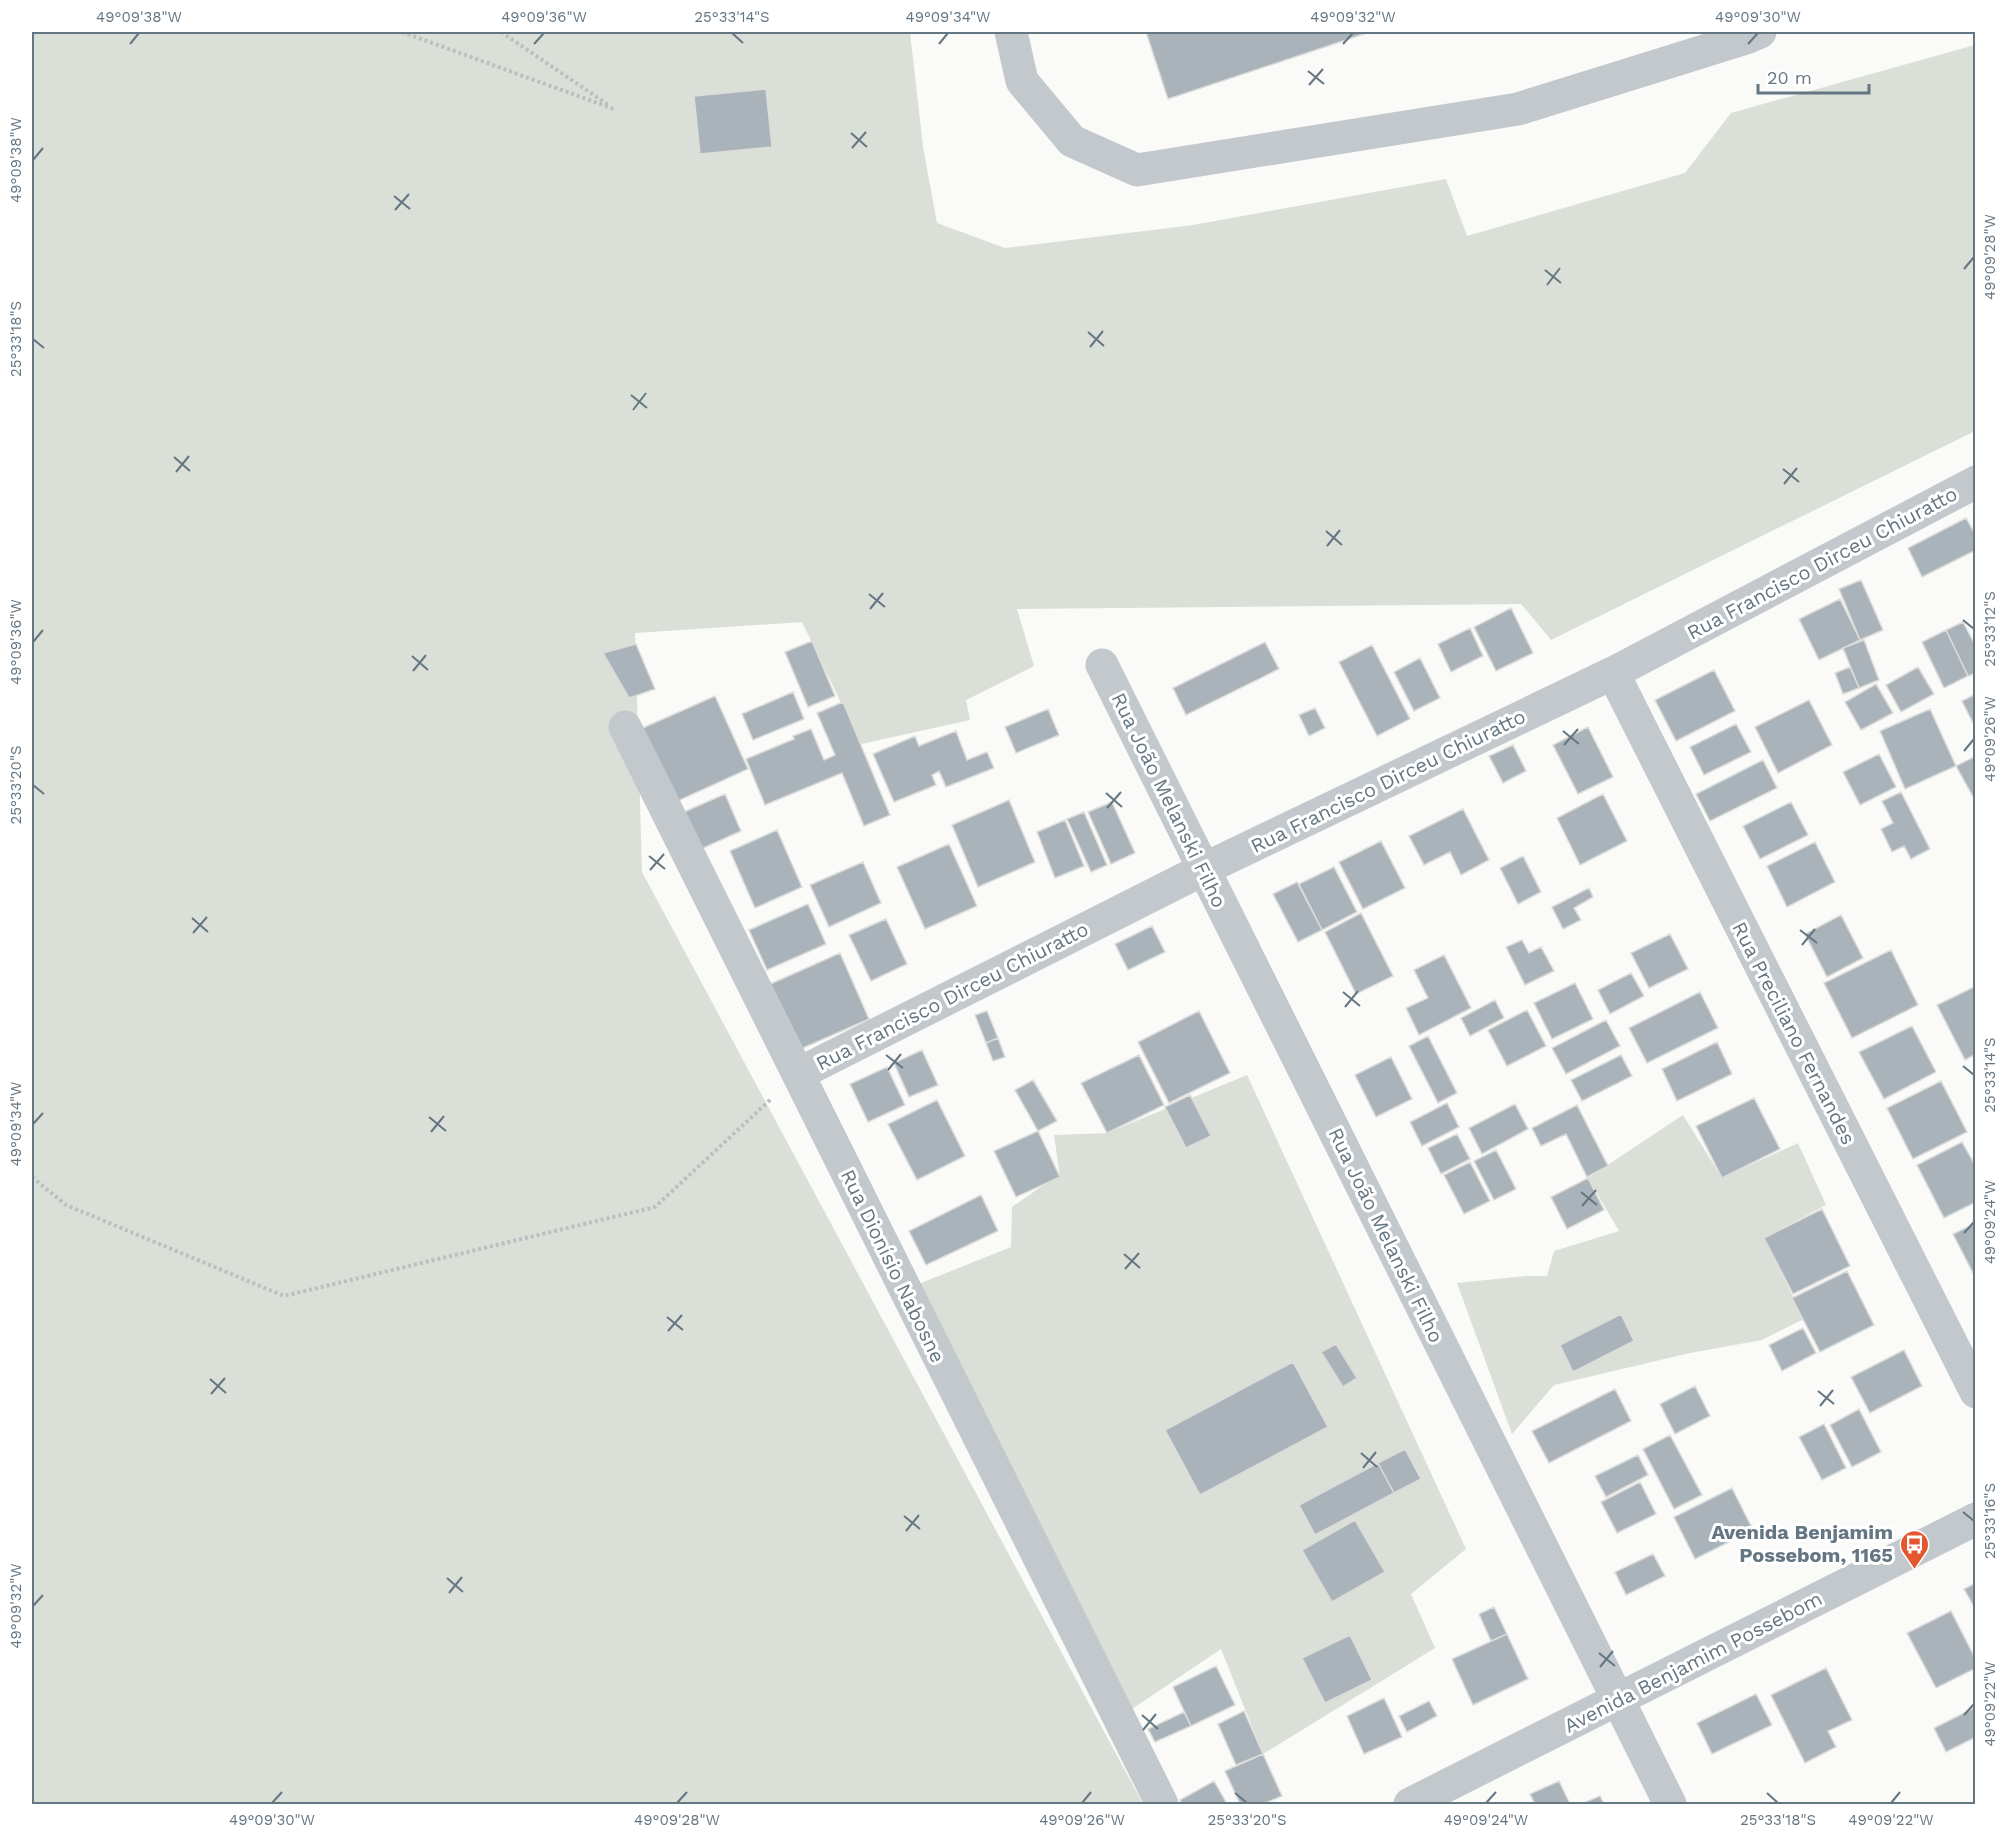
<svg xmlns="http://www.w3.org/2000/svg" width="2007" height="1836" viewBox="0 0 2007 1836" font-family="'Work Sans',sans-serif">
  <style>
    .green { fill: #dadfd7 }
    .building { fill: #aab3b9; stroke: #dcdcda; stroke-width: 1.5 }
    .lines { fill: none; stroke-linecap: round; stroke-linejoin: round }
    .path { stroke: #bbbfc2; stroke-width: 4; stroke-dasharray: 3 3; stroke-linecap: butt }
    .minor { stroke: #c3c8cc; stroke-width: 33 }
    .ticks { fill: none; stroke: #657683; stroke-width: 2 }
    .labels { text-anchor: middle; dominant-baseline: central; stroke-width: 6; stroke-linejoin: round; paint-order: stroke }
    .street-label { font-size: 20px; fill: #657683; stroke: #fff }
    .poi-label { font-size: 20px; font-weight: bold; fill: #657683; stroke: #fff; text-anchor: end }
    .neatline { fill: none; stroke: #657683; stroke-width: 2 }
    .ticks-label { font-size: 15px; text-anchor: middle; fill: #657683 }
  </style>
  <rect width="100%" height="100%" fill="#fafaf8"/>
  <path class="green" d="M32 32H910L923 147 937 223 1005 248 1193 225 1446 179 1467 236 1685 173 1731 113 1975 45V431L1551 640 1521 604 1017 609 1034 666 966 700 970 720 861 744 802 622 635 633 642 872 1143 1804H32Z
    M1247 1075 1466 1549 1411 1594 1435 1648 1263 1754 1221 1649 1129 1711 916 1285 1011 1247 1012 1207 1045 1184 1060 1177 1054 1135 1107 1133Z
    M1683 1115 1722 1178 1798 1143 1826 1205 1764 1238 1804 1319 1762 1340 1690 1353 1554 1385 1512 1434 1457 1283 1526 1276H1547L1554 1251 1619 1231 1588 1178Z"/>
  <path class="building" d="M1146 32H1370L1168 99Z
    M766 89 772 147 700 154 694 96Z
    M1966 518 1976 536V550L1922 577 1908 548Z
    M1861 580 1883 630 1860 640 1839 589Z
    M1840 599 1860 640 1819 660 1799 619Z
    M1511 608 1533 653 1496 671 1474 627Z
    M1963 622 1976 647V673L1968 676 1946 630Z
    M1470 628 1483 656 1451 672 1438 644Z
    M1946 630 1968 676 1944 688 1922 642Z
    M1864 640 1879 680 1859 688 1843 648Z
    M812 641 835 696 808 707 785 652Z
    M1265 642 1279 669 1186 715 1173 688Z
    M636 644 655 689 629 698 603 653Z
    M1372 645 1410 719 1377 736 1339 662Z
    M1420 658 1440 698 1414 711 1394 672Z
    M1850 667 1859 688 1843 694 1835 673Z
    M1918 667 1934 694 1901 712 1886 685Z
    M1714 670 1735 711 1676 741 1655 700Z
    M1876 684 1893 713 1861 730 1845 702Z
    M793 692 804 719 753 740 742 714Z
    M1976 694V729L1962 701Z
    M715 696 748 769 669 805 636 731Z
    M1809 700 1832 745 1778 773 1755 727Z
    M843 702 890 815 864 826 842 773 765 805 746 759 794 739 793 736 811 729 824 760 835 755 817 713Z
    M1315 708 1325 728 1309 736 1299 715Z
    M1048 709 1059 735 1016 753 1005 727Z
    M1930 709 1956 766 1905 789 1880 731Z
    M1736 724 1751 752 1704 775 1690 747Z
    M1588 727 1613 777 1578 794 1553 745Z
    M956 731 967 760 987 752 994 768 946 787 939 771 932 775 936 785 894 802 873 754 915 736 919 746Z
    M1513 745 1526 771 1503 783 1489 756Z
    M1879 754 1896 787 1860 805 1843 772Z
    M1976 756V802L1956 766Z
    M1763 760 1777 788 1710 821 1696 794Z
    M1901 792 1930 849 1911 859 1904 846 1892 852 1881 829 1893 823 1882 801Z
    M725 794 741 831 701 849 684 812Z
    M1603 794 1627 841 1580 865 1557 818Z
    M1009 800 1035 862 978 887 952 825Z
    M1112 802 1135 853 1111 864 1088 812Z
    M1791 802 1808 835 1760 859 1743 826Z
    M1463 809 1489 860 1461 875 1450 852 1424 865 1409 836Z
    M1084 812 1107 865 1091 872 1067 819Z
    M1065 820 1084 866 1055 878 1037 832Z
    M777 830 802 887 755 908 730 851Z
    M1381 841 1405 888 1363 909 1339 862Z
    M1815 842 1835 882 1787 907 1767 866Z
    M949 844 977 906 925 929 897 867Z
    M1523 856 1541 892 1518 904 1500 868Z
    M863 862 881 903 829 927 810 885Z
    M1334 867 1357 912 1322 930 1299 884Z
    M1297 882 1322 930 1298 942 1273 894Z
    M1589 888 1593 897 1574 908 1581 920 1563 929 1552 907Z
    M808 904 826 944 767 970 749 930Z
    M1361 913 1393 976 1356 994 1325 932Z
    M1841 915 1863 958 1827 977 1805 934Z
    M886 919 907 964 871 981 849 935Z
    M1152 926 1165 952 1128 970 1115 944Z
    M1670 934 1688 969 1649 988 1631 953Z
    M1522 940 1529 953 1541 947 1554 971 1525 985 1506 947Z
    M1891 950 1918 1005 1852 1038 1824 983Z
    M840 953 869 1019 796 1051 766 986Z
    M1444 955 1471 1008 1419 1035 1406 1008 1428 998 1414 970Z
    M1631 973 1644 996 1610 1014 1598 990Z
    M1575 983 1593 1019 1552 1039 1534 1003Z
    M1976 986V1054L1965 1060 1937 1005Z
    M1700 992 1718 1028 1647 1063 1629 1028Z
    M1495 1000 1504 1018 1470 1036 1461 1018Z
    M1527 1010 1546 1046 1507 1066 1488 1030Z
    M987 1011 998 1038 986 1043 975 1015Z
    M1199 1011 1230 1073 1169 1103 1138 1042Z
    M1606 1020 1620 1046 1566 1074 1552 1048Z
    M1912 1026 1936 1072 1884 1099 1859 1052Z
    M1428 1036 1457 1093 1438 1103 1409 1046Z
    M998 1038 1005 1057 993 1061 986 1043Z
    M1717 1042 1732 1074 1677 1101 1662 1069Z
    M922 1050 938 1085 909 1097 894 1063Z
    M1139 1055 1164 1105 1107 1133 1081 1083Z
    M1621 1055 1632 1076 1582 1101 1571 1080Z
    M1391 1057 1412 1099 1376 1117 1355 1075Z
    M887 1067 905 1105 868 1122 850 1084Z
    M1033 1080 1057 1121 1038 1131 1015 1090Z
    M1941 1081 1967 1132 1913 1159 1887 1108Z
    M1190 1095 1211 1136 1186 1148 1165 1107Z
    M1754 1098 1780 1149 1722 1178 1696 1126Z
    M937 1100 965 1156 917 1180 888 1124Z
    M1447 1103 1459 1127 1422 1146 1410 1122Z
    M1515 1104 1528 1129 1482 1154 1469 1128Z
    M1577 1105 1608 1166 1587 1177 1566 1134 1541 1146 1532 1128Z
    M1038 1131 1060 1177 1016 1197 994 1151Z
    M1457 1134 1470 1159 1441 1174 1428 1148Z
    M1962 1142 1976 1167V1202L1944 1218 1917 1165Z
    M1496 1150 1516 1189 1494 1200 1474 1161Z
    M1470 1162 1490 1201 1464 1214 1444 1175Z
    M1588 1178 1604 1210 1567 1229 1551 1197Z
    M981 1195 998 1231 926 1265 909 1231Z
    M1822 1209 1850 1266 1793 1294 1764 1238Z
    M1976 1223V1274L1974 1275 1953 1234Z
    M1847 1271 1874 1325 1820 1352 1792 1298Z
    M1621 1314 1634 1341 1573 1372 1560 1345Z
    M1803 1328 1816 1353 1782 1371 1769 1345Z
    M1336 1344 1357 1378 1343 1387 1321 1352Z
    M1904 1350 1922 1386 1870 1413 1851 1377Z
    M1293 1362 1328 1427 1200 1495 1165 1430Z
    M1695 1386 1710 1416 1675 1434 1660 1404Z
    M1615 1389 1631 1421 1549 1463 1532 1431Z
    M1859 1409 1881 1452 1852 1467 1830 1425Z
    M1824 1424 1846 1468 1822 1480 1799 1437Z
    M1670 1435 1702 1495 1674 1509 1643 1449Z
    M1405 1449 1421 1479 1394 1493 1378 1463Z
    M1638 1455 1648 1475 1606 1497 1595 1476Z
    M1378 1463 1394 1493 1315 1535 1299 1505Z
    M1640 1482 1656 1514 1617 1533 1601 1502Z
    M1732 1488 1753 1530 1695 1559 1674 1517Z
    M1355 1520 1385 1572 1332 1602 1302 1550Z
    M1653 1554 1665 1576 1626 1595 1615 1572Z
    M1976 1583V1610L1964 1589Z
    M1494 1607 1507 1634 1491 1641 1479 1614Z
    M1951 1611 1976 1660V1668L1936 1688 1907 1633Z
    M1507 1634 1528 1679 1473 1705 1452 1659Z
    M1350 1635 1372 1680 1325 1703 1302 1658Z
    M1216 1666 1235 1705 1191 1726 1173 1687Z
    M1826 1668 1852 1720 1828 1731 1836 1747 1805 1763 1771 1695Z
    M1756 1694 1772 1725 1712 1754 1697 1723Z
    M1384 1698 1402 1737 1364 1754 1347 1716Z
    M1429 1701 1437 1716 1407 1732 1399 1716Z
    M1976 1707V1737L1946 1752 1934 1728Z
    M1244 1711 1263 1754 1236 1765 1218 1724Z
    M1184 1712 1191 1726 1155 1742 1148 1729Z
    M1263 1754 1282 1796 1263 1804H1240L1225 1771Z
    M1214 1781 1227 1804H1182L1180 1800Z
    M1559 1781 1570 1804H1535L1530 1794Z
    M1600 1796 1604 1804H1581Z"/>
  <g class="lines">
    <path class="path" d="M402 32 614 109
      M501 32 610 106
      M32 1177 66 1205 284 1296 655 1207 771 1099"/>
    <path class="minor" d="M1011 32 1022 81 1072 141 1137 170 1518 109 1746 38 1760 32
      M1102 665 1670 1804
      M1613 673 1976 1392
      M625 727 1162 1804
      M798 1074 1204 869 1613 673 1976 482
      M1410 1804 1976 1519"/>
  </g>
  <path class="ticks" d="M732 33 743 43M130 44 139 33M534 44 544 33M939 44 948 33M1343 44 1353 33M1748 44 1758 33M1308 71 1324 84M1309 85 1323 69M851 133 867 147M852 148 866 132M33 160 43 148M394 196 410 209M395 210 409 194M1964 269 1974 257M1545 270 1561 283M1547 285 1560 268M1088 332 1104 346M33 339 44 348M1090 347 1103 331M631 395 647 408M633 410 646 393M174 457 190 471M1783 469 1799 482M176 472 189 456M1784 484 1797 468M1326 531 1342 545M1327 546 1340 530M869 594 885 607M870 609 883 593M1963 620 1974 629M33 642 43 630M412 656 428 670M413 671 426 655M1563 731 1579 744M1564 745 1578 729M1964 751 1974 739M33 785 44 794M1106 793 1122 807M1107 808 1121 792M649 856 665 869M650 870 664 854M192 918 208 932M1800 930 1817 943M193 933 207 917M1802 945 1815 929M1343 992 1360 1006M1345 1007 1358 991M886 1055 903 1068M1963 1066 1974 1075M888 1070 901 1054M429 1117 446 1131M33 1124 43 1113M431 1132 444 1116M1581 1192 1597 1205M1582 1206 1596 1190M1964 1233 1974 1222M1124 1254 1140 1268M1125 1269 1139 1253M667 1317 683 1330M668 1331 682 1315M210 1379 226 1393M1818 1391 1834 1404M211 1394 225 1378M1820 1406 1833 1390M1361 1453 1377 1467M1363 1468 1376 1452M1963 1512 1974 1521M904 1516 920 1529M906 1531 919 1515M447 1578 463 1592M449 1593 462 1577M33 1606 43 1595M1599 1653 1615 1666M1600 1667 1613 1651M1142 1715 1158 1729M1964 1715 1974 1704M1143 1730 1156 1714M1235 1793 1247 1803M1767 1793 1778 1803M272 1803 282 1792M677 1803 687 1792M1082 1803 1091 1792M1486 1803 1496 1792M1891 1803 1900 1792"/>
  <defs>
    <symbol id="bus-pin" viewBox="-11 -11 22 30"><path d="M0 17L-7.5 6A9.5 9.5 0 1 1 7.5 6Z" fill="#e4572e" stroke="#fff"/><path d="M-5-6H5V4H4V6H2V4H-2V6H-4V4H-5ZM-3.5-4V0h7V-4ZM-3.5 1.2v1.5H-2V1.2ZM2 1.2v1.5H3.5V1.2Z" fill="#fff"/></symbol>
  </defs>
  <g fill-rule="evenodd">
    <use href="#bus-pin" x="1898" y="1528" width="33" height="45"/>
  </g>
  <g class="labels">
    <g class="street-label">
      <text transform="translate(1822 563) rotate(-28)">Rua Francisco Dirceu Chiuratto</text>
      <text transform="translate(1388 781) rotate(-26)">Rua Francisco Dirceu Chiuratto</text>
      <text transform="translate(1169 800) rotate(64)">Rua João Melanski Filho</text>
      <text transform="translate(952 996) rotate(-27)">Rua Francisco Dirceu Chiuratto</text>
      <text transform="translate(1794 1033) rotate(63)">Rua Preciliano Fernandes</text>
      <text transform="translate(1386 1235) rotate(64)">Rua João Melanski Filho</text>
      <text transform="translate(893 1266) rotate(64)">Rua Dionísio Nabosne</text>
      <text transform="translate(1693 1662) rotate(-27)">Avenida Benjamim Possebom</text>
    </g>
    <g class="poi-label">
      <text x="1893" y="1532">Avenida Benjamim<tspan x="1893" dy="23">Possebom, 1165</tspan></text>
    </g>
  </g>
  <rect width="2007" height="1836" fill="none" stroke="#ffffff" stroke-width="66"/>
  <path d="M1758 84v9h111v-9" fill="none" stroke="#657683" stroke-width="3"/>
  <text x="1767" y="84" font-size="18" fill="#657683" stroke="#ffffff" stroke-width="4.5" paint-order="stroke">20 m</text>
  <rect x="33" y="33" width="1941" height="1770" class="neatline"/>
  <g class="ticks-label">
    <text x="139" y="22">49°09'38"W</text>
    <text x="544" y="22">49°09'36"W</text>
    <text x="732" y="22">25°33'14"S</text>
    <text x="948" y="22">49°09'34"W</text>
    <text x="1353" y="22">49°09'32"W</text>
    <text x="1758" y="22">49°09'30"W</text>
    <text transform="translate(16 160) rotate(-90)" y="5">49°09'38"W</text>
    <text transform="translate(1990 257) rotate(-90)" y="5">49°09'28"W</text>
    <text transform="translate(16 339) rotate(-90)" y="5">25°33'18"S</text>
    <text transform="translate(1990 629) rotate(-90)" y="5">25°33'12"S</text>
    <text transform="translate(16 642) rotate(-90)" y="5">49°09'36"W</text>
    <text transform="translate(1990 739) rotate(-90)" y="5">49°09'26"W</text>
    <text transform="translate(16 785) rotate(-90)" y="5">25°33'20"S</text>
    <text transform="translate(1990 1075) rotate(-90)" y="5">25°33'14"S</text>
    <text transform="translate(16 1124) rotate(-90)" y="5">49°09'34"W</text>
    <text transform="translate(1990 1222) rotate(-90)" y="5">49°09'24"W</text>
    <text transform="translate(1990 1521) rotate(-90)" y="5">25°33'16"S</text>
    <text transform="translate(16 1606) rotate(-90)" y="5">49°09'32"W</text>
    <text transform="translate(1990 1704) rotate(-90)" y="5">49°09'22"W</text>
    <text x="272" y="1825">49°09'30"W</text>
    <text x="677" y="1825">49°09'28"W</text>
    <text x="1082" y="1825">49°09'26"W</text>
    <text x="1247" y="1825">25°33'20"S</text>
    <text x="1486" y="1825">49°09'24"W</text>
    <text x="1778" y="1825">25°33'18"S</text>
    <text x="1891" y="1825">49°09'22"W</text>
  </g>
</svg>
